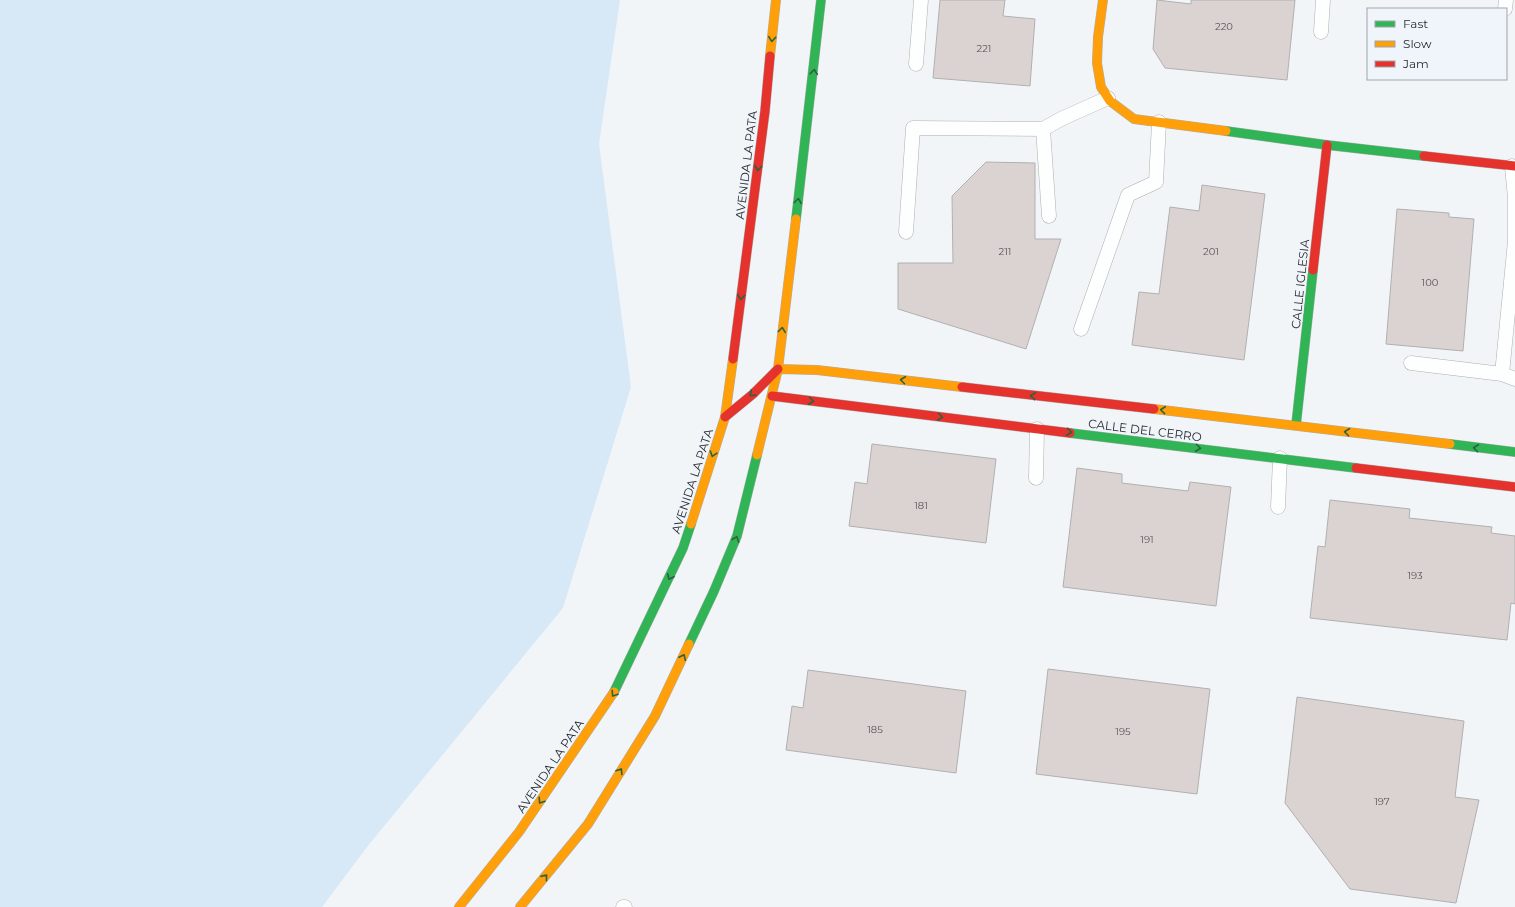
<svg xmlns="http://www.w3.org/2000/svg" width="1515" height="907" viewBox="0 0 1515 907" font-family="Montserrat,sans-serif">
  <style>
    .green { fill: #d7e8f7 }
    .building { fill: #dbd3d2; stroke: #b0b0b1 }
    .lines { fill: none; stroke-linecap: round; stroke-linejoin: round }
    .lane-casing { stroke: #adafb1; stroke-width: 15 }
    .fast-casing { stroke: #adafb1; stroke-width: 10 }
    .slow-casing { stroke: #adafb1; stroke-width: 10 }
    .jam-casing { stroke: #adafb1; stroke-width: 10 }
    .lane { stroke: #fdfefe; stroke-width: 14 }
    .fast { stroke: #30b455; stroke-width: 9 }
    .slow { stroke: #ff9f0a; stroke-width: 9 }
    .jam { stroke: #e5322d; stroke-width: 9 }
    .oneway { stroke: #2c623e }
    .labels { text-anchor: middle; dominant-baseline: central; stroke-width: 3.5; stroke-linejoin: round; paint-order: stroke }
    .number-label { font-size: 10px; fill: #565657 }
    .street-label { font-size: 12px; fill: #2a2c2e; stroke: #eff5fa }
  </style>
  <rect width="100%" height="100%" fill="#f2f5f7"/>
  <path class="green" d="M0 0H620L599 144 631 387 563 608 367 847 322 907H0Z"/>
  <path class="building" d="M940 0H1005L1003 16 1035 19 1030 86 933 78Z
    M1157 0 1191 4V0H1295L1287 80 1165 68 1153 49Z
    M986 162 1035 163V239H1061L1026 349 898 309V263H953L952 196Z
    M1202 185 1265 194 1244 360 1132 345 1139 292 1159 294 1170 207 1199 211Z
    M1397 209 1449 213V217L1474 219 1463 351 1386 344Z
    M872 444 996 459 986 543 849 526 855 482 867 484Z
    M1077 468 1122 474V483L1188 491 1190 482 1231 487 1216 606 1063 587Z
    M1330 500 1410 509 1409 518 1492 527 1491 533 1515 536V604L1511 603 1507 640 1310 618 1318 546 1325 547Z
    M1048 669 1210 689 1197 794 1036 774Z
    M808 670 966 691 956 773 786 750 792 706 803 708Z
    M1297 697 1464 721 1455 797 1479 800 1456 903 1350 889 1285 803Z"/>
  <g class="lines">
    <defs>
      <path id="lane" d="M1505 9 1506 0
        M1321 32 1323 0
        M916 64 921 0
        M1043 129 1049 216
        M906 232 913 128 1043 129 1063 118 1108 98
        M1081 329 1128 195 1156 182 1159 122
        M1411 363 1502 374 1515 241V198L1512 166
        M1502 374 1515 379
        M1036 478 1037 429
        M1278 507 1280 458
        M623 907H625"/>
      <path id="fast" d="M1226 131 1327 145 1424 156
        M796 219 821 0
        M1296 425 1313 270
        M1070 433 1356 468
        M1450 444 1515 452
        M689 644 714 591 737 536 757 455
        M614 692 683 548 691 524"/>
      <path id="slow" d="M1103 0 1098 37 1097 63 1101 87 1110 101 1134 119 1226 131
        M770 56 776 0
        M778 369 817 370 962 387
        M1154 409 1450 444
        M757 455 778 369 796 219
        M691 524 725 417 733 359
        M459 907 519 832 614 692
        M520 907 588 824 655 716 689 644"/>
      <path id="jam" d="M1424 156 1515 166
        M1313 270 1327 145
        M733 359 765 111 770 56
        M962 387 1154 409
        M772 396 1070 433
        M725 417 753 394 778 369
        M1356 468 1515 487"/>
    </defs>
    <use href="#lane" class="lane-casing"/>
    <use href="#fast" class="fast-casing"/>
    <use href="#slow" class="slow-casing"/>
    <use href="#jam" class="jam-casing"/>
    <use href="#lane" class="lane"/>
    <use href="#fast" class="fast"/>
    <use href="#slow" class="slow"/>
    <use href="#jam" class="jam"/>
  </g>
  <defs><path id="oneway-chevron" d="M-2-3.5L2.5 0L-2 3.5" fill="none" stroke-width="1.6" stroke-linecap="round" stroke-linejoin="round"/></defs>
  <g class="oneway">
    <use href="#oneway-chevron" transform="translate(772 39) rotate(96)"/>
    <use href="#oneway-chevron" transform="translate(814 72) rotate(-84)"/>
    <use href="#oneway-chevron" transform="translate(758 168) rotate(97)"/>
    <use href="#oneway-chevron" transform="translate(798 201) rotate(-83)"/>
    <use href="#oneway-chevron" transform="translate(741 297) rotate(97)"/>
    <use href="#oneway-chevron" transform="translate(782 330) rotate(-83)"/>
    <use href="#oneway-chevron" transform="translate(903 380) rotate(-173)"/>
    <use href="#oneway-chevron" transform="translate(752 394) rotate(138)"/>
    <use href="#oneway-chevron" transform="translate(1033 396) rotate(-174)"/>
    <use href="#oneway-chevron" transform="translate(811 401) rotate(7)"/>
    <use href="#oneway-chevron" transform="translate(1163 410) rotate(-174)"/>
    <use href="#oneway-chevron" transform="translate(940 417) rotate(7)"/>
    <use href="#oneway-chevron" transform="translate(1069 432) rotate(7)"/>
    <use href="#oneway-chevron" transform="translate(1347 432) rotate(-173)"/>
    <use href="#oneway-chevron" transform="translate(1198 448) rotate(7)"/>
    <use href="#oneway-chevron" transform="translate(1476 448) rotate(-173)"/>
    <use href="#oneway-chevron" transform="translate(713 454) rotate(108)"/>
    <use href="#oneway-chevron" transform="translate(736 539) rotate(-70)"/>
    <use href="#oneway-chevron" transform="translate(670 577) rotate(115)"/>
    <use href="#oneway-chevron" transform="translate(683 657) rotate(-65)"/>
    <use href="#oneway-chevron" transform="translate(614 694) rotate(124)"/>
    <use href="#oneway-chevron" transform="translate(620 771) rotate(-58)"/>
    <use href="#oneway-chevron" transform="translate(541 801) rotate(124)"/>
    <use href="#oneway-chevron" transform="translate(545 877) rotate(-51)"/>
  </g>
  <g class="labels">
    <g class="number-label">
      <text x="1224" y="26">220</text>
      <text x="984" y="48">221</text>
      <text x="1005" y="251">211</text>
      <text x="1211" y="251">201</text>
      <text x="1430" y="282">100</text>
      <text x="921" y="505">181</text>
      <text x="1147" y="539">191</text>
      <text x="1415" y="575">193</text>
      <text x="875" y="729">185</text>
      <text x="1123" y="731">195</text>
      <text x="1382" y="801">197</text>
    </g>
    <g class="street-label">
      <text transform="translate(746 165) rotate(-83)">AVENIDA LA PATA</text>
      <text transform="translate(1300 284) rotate(-84)">CALLE IGLESIA</text>
      <text transform="translate(1145 430) rotate(7)">CALLE DEL CERRO</text>
      <text transform="translate(692 481) rotate(-72)">AVENIDA LA PATA</text>
      <text transform="translate(550 766) rotate(-56)">AVENIDA LA PATA</text>
    </g>
  </g>
  <rect x="1367" y="8" width="140" height="72" fill="#eff5fa" stroke="#a0a5a8"/>
  <rect x="1375" y="21" width="20" height="6" fill="#30b455" stroke="#a0a5a8"/>
  <text x="1403" y="28" font-size="12" fill="#2a2c2e">Fast</text>
  <rect x="1375" y="41" width="20" height="6" fill="#ff9f0a" stroke="#a0a5a8"/>
  <text x="1403" y="48" font-size="12" fill="#2a2c2e">Slow</text>
  <rect x="1375" y="61" width="20" height="6" fill="#e5322d" stroke="#a0a5a8"/>
  <text x="1403" y="68" font-size="12" fill="#2a2c2e">Jam</text>
</svg>
